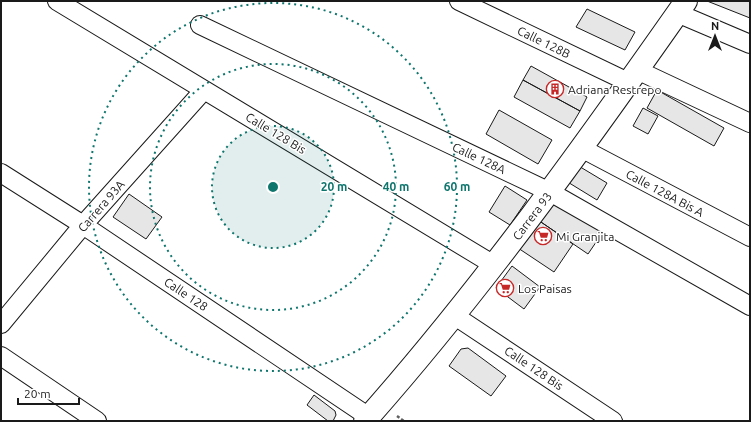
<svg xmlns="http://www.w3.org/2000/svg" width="751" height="422" viewBox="0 0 751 422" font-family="Ubuntu,sans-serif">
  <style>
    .building { fill: #e6e6e6; stroke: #1a1a1a }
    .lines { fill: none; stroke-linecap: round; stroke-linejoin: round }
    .minor-casing { stroke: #1a1a1a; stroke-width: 20 }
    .tertiary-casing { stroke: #1a1a1a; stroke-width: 24 }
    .path { stroke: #5f5f5f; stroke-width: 2.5; stroke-dasharray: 3 2; stroke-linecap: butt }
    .minor { stroke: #fff; stroke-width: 18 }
    .tertiary { stroke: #fff; stroke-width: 22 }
    .ring { fill: none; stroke: #0f766e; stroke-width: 2; stroke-dasharray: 2 4 }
    .labels { text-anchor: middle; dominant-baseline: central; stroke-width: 3; stroke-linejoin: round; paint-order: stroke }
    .street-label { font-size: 12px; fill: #1a1a1a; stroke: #fff }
    .poi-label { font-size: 12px; fill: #1a1a1a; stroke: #fff; text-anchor: start }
    .centre { fill: #0f766e; stroke: #fff; stroke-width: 2 }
    .ring-label { font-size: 12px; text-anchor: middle; font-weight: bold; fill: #0f766e; stroke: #fff; stroke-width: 3; stroke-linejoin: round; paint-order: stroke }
  </style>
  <rect width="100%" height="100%" fill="#fff"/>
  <path class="building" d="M707 1H750V18Z
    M587 9 635 32 625 50 576 27Z
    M531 66 587 97 580 111 523 80Z
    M523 80 580 111 570 128 514 97Z
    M657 90 724 128 714 146 647 108Z
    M643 108 658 116 648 134 633 126Z
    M499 110 552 140 538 164 486 134Z
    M577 165 607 183 597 200 566 181Z
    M505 186 527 200 510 225 489 212Z
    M129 194 162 217 146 239 113 217Z
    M553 199 603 232 588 254 538 220Z
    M538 220 573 244 554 272 518 248Z
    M512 266 540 287 524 309 496 288Z
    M468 348 506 376 491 396 449 366 461 349Z
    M314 395 335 411 336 415 333 421H328L307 405Z"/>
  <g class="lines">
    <defs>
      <path id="minor" d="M57 1 494 265
        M459 1 628 82
        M677 13 750 44
        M200 25 550 192 750 306
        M637 70 750 123
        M581 148 750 237
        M1 173 83 225 369 417
        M455 316 613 421
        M1 324 83 225 204 90
        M1 356 97 421"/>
      <path id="tertiary" d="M365 421C482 289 585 145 686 1"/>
    </defs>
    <use href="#minor" class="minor-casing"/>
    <use href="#tertiary" class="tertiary-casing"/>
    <path class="path" d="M397 416 404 421"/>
    <use href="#minor" class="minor"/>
    <use href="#tertiary" class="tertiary"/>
  </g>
  <circle cx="273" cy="187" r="61" fill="#0f766e" fill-opacity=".12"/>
  <g class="ring">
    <circle cx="273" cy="187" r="61"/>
    <circle cx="273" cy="187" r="123"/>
    <circle cx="273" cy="187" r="184"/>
  </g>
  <defs>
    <symbol id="building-ring" viewBox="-11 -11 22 22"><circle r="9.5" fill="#fff" stroke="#c62828" stroke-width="1.5"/><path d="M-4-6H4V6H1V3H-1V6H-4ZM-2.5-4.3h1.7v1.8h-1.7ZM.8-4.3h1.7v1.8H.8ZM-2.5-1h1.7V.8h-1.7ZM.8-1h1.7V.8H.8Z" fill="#c62828"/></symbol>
    <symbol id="supermarket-ring" viewBox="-11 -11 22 22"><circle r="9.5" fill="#fff" stroke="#c62828" stroke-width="1.5"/><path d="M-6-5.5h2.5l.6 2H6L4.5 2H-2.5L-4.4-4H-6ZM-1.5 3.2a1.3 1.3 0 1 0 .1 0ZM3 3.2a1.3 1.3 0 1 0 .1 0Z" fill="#c62828"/></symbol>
  </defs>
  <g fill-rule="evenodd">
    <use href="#building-ring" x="545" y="79" width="20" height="20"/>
    <use href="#supermarket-ring" x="533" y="226" width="20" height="20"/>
    <use href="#supermarket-ring" x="495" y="278" width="20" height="20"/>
  </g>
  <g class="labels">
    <g class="street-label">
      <text transform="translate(544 42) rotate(26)">Calle 128B</text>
      <text transform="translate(276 133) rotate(31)">Calle 128 Bis</text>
      <text transform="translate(479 158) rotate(25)">Calle 128A</text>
      <text transform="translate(665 193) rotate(28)">Calle 128A Bis A</text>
      <text transform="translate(101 206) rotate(-49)">Carrera 93A</text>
      <text transform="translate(532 216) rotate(-53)">Carrera 93</text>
      <text transform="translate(186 294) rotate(34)">Calle 128</text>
      <text transform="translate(534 368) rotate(34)">Calle 128 Bis</text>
    </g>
    <g class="poi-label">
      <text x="568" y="89">Adriana Restrepo</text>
      <text x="556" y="236">Mi Granjita</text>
      <text x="518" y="288">Los Paisas</text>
    </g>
  </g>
  <circle cx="273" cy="187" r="6" class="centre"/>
  <g class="ring-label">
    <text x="334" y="191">20 m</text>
    <text x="396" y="191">40 m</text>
    <text x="457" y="191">60 m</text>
  </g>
  <rect width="751" height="422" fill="none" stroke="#1a1a1a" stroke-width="4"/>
  <g transform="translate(715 36)" stroke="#ffffff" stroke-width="3" paint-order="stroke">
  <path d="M0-3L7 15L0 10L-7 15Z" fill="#1a1a1a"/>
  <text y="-6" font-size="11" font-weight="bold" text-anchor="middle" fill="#1a1a1a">N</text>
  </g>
  <path d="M18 398v6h61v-6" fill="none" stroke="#1a1a1a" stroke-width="2"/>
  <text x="24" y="398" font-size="12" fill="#1a1a1a" stroke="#ffffff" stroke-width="3" paint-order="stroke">20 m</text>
</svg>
